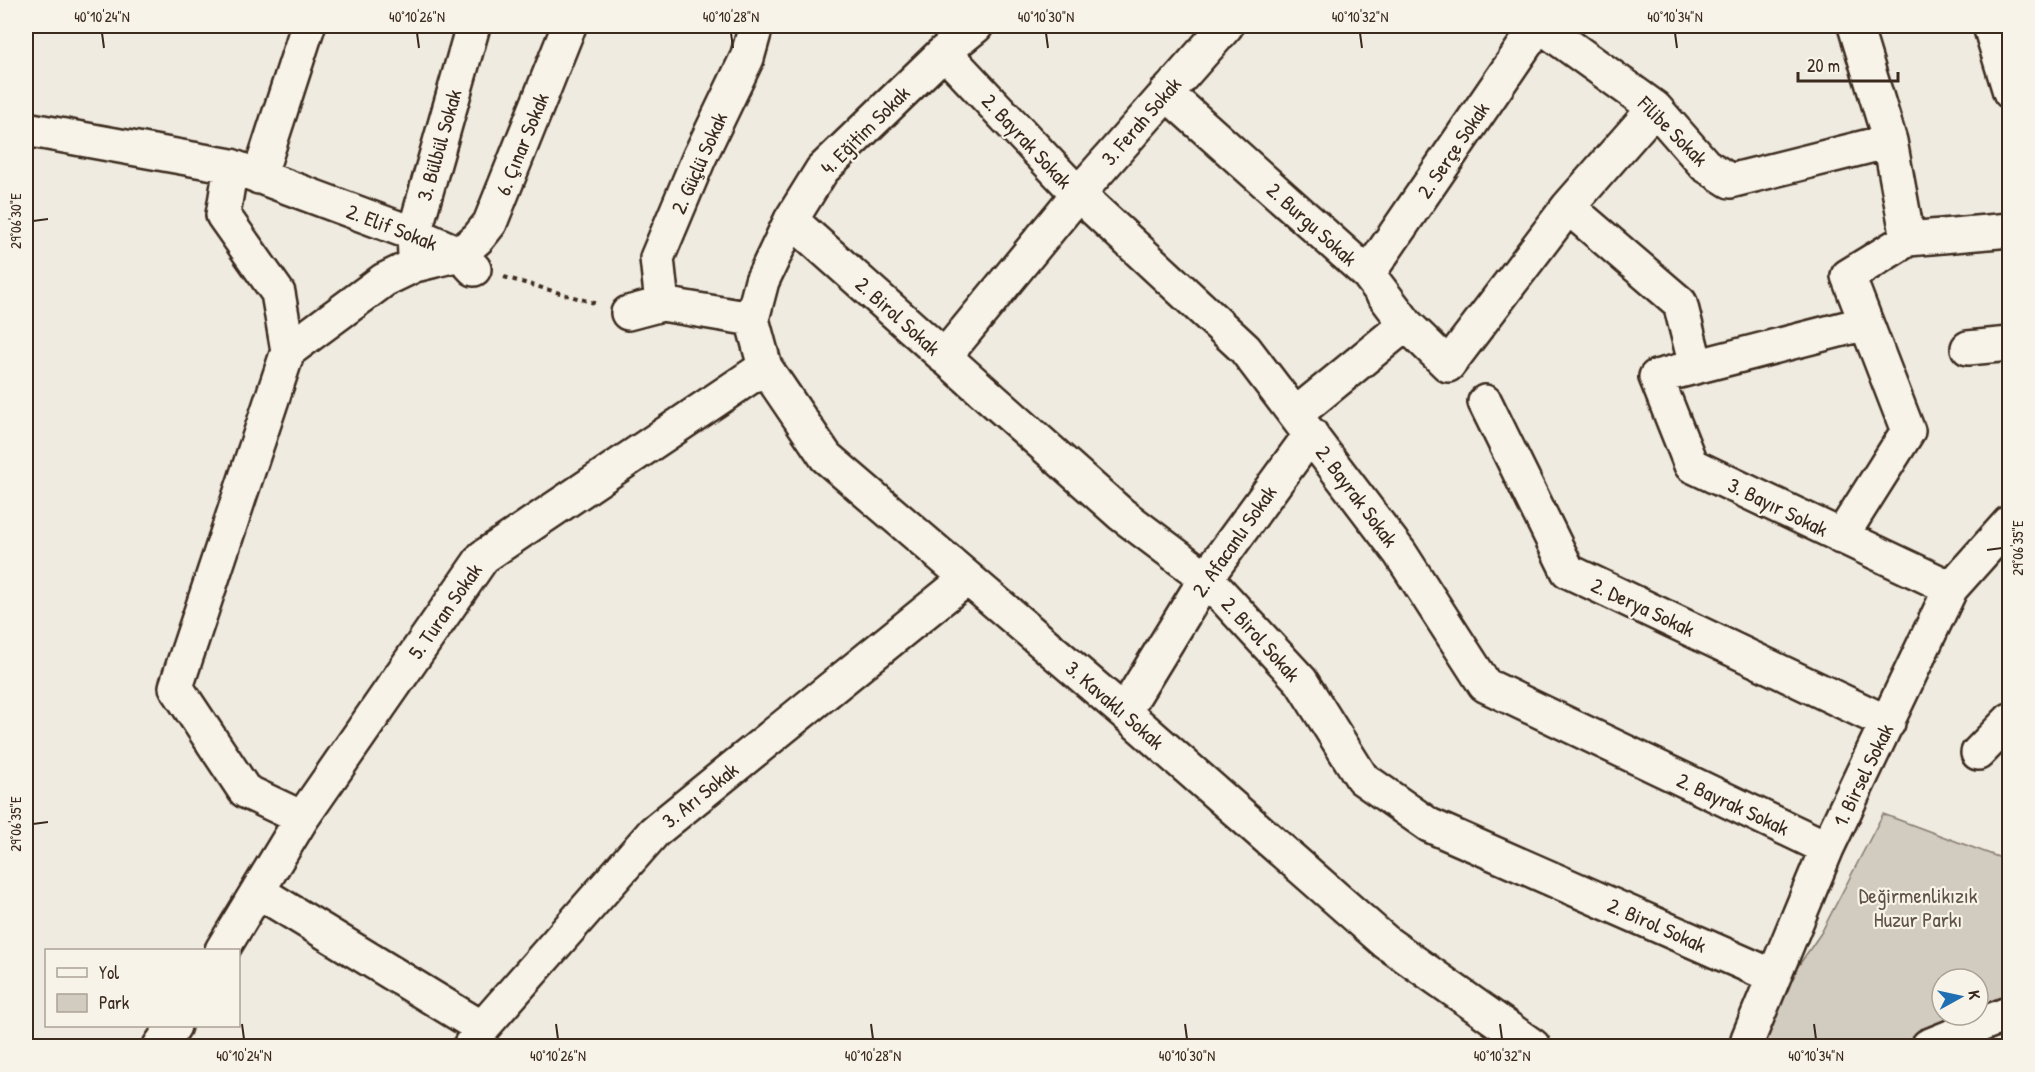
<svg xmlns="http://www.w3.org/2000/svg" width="2035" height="1072" viewBox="0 0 2035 1072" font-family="'Patrick Hand',sans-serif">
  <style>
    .green { fill: #d1cbc0; stroke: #867a6f; stroke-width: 1.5 }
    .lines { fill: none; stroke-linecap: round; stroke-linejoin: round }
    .street-casing { stroke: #3b2a1e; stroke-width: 38 }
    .secondary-casing { stroke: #3b2a1e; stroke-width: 38 }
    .path { stroke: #3b2a1e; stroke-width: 4; stroke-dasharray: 4.5 4.5; stroke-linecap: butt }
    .street { stroke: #f7f3e8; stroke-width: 33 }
    .secondary { stroke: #f7f3e8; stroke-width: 33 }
    .ticks { fill: none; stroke: #3b2a1e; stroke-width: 2 }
    .labels { text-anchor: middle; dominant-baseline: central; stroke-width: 4.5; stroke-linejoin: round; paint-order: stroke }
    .street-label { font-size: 21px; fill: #3b2a1e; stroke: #f7f3e8 }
    .park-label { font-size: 21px; fill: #605246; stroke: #f7f3e8 }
    .neatline { fill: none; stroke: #3b2a1e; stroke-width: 2 }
    .ticks-label { font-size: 15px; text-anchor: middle; fill: #3b2a1e }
  </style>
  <rect width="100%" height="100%" fill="#efebe0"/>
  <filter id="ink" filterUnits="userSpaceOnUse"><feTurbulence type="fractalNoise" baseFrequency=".0167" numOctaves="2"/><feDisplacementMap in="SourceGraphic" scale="12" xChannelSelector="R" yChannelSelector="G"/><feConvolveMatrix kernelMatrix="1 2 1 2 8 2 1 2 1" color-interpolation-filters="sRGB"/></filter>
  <g filter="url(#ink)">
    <path class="green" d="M1883 814 2009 861V993L1978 1011V979H1942V1015H1971L1915 1046H1749L1748 1039 1821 933Z"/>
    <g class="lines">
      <defs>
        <path id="street" d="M1541 26 1655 108 1705 165 1730 181 1890 141
          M1855 26 1890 141 1908 239 2010 230
          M1990 26 2010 92
          M944 52 1078 194 1245 349 1400 553 1485 685 1827 848
          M1166 93 1368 274 1406 324 1448 365 1568 207 1655 108
          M26 129 231 166 414 234 460 254 474 269
          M231 166 223 215 278 293 288 351 176 687 245 791 302 818
          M259 177 308 26
          M1568 207 1680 303 1696 366
          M791 220 1121 514 1206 578 1301 681 1362 778 1429 825 1773 976
          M415 256 414 234 473 26
          M1368 274 1538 26
          M662 304 657 258 699 158 747 58 756 26
          M628 313 662 304 752 319
          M752 319 765 367 826 457 1124 712 1387 943 1533 1046
          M752 319 762 281 791 220 822 170 944 52 976 26
          M1866 323 1656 377 1691 465 1951 588
          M1968 348 2010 344
          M288 351 384 280 415 265 460 254 478 238 490 223 569 26
          M944 357 1078 194 1226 26
          M1485 402 1568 571 1888 723
          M1296 414 1406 324
          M1841 537 1908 431 1848 276 1908 239
          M1124 712 1206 578 1311 434
          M1978 753 2010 720
          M259 892 482 1028
          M222 950 302 818 483 557 765 367
          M160 1046 174 1026
          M470 1046 482 1028 654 832 966 579
          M1749 1046 1748 1039 1827 848 1951 588 2010 522"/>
        <path id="secondary" d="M1928 1046 2010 1013"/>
      </defs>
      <use href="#street" class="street-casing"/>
      <use href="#secondary" class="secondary-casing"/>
      <path class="path" d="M504 277 598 304"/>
      <use href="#street" class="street"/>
      <use href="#secondary" class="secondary"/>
    </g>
  </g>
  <path class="ticks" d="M102 33 104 48M417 33 419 48M731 33 733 48M1046 33 1048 48M1360 33 1362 48M1675 33 1677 48M33 221 48 219M1987 550 2002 548M33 824 48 822M242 1024 244 1039M556 1024 558 1039M871 1024 873 1039M1185 1024 1187 1039M1500 1024 1502 1039M1814 1024 1816 1039"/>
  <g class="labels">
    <g class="street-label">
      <text transform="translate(1141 121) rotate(-49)">3. Ferah Sokak</text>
      <text transform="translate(865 130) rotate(-45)">4. Eğitim Sokak</text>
      <text transform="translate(1673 131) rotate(45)">Filibe Sokak</text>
      <text transform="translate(1027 141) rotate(47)">2. Bayrak Sokak</text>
      <text transform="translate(522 144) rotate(-68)">6. Çınar Sokak</text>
      <text transform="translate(439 145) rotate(-74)">3. Bülbül Sokak</text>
      <text transform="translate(1453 150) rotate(-56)">2. Serçe Sokak</text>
      <text transform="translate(699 163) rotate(-66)">2. Güçlü Sokak</text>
      <text transform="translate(1312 224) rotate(42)">2. Burgu Sokak</text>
      <text transform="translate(392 227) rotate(21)">2. Elif Sokak</text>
      <text transform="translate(898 316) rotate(42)">2. Birol Sokak</text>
      <text transform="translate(1357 496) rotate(53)">2. Bayrak Sokak</text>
      <text transform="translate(1778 507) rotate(26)">3. Bayır Sokak</text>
      <text transform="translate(1234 541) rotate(-55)">2. Afacanlı Sokak</text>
      <text transform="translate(1643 607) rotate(25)">2. Derya Sokak</text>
      <text transform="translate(445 611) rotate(-55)">5. Turan Sokak</text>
      <text transform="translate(1261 639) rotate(48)">2. Birol Sokak</text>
      <text transform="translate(1115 705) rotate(41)">3. Kavaklı Sokak</text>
      <text transform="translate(1863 775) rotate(-64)">1. Birsel Sokak</text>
      <text transform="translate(700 795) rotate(-39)">3. Arı Sokak</text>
      <text transform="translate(1733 804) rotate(25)">2. Bayrak Sokak</text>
      <text transform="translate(1657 925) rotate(24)">2. Birol Sokak</text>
    </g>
    <g class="park-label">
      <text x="1918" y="895">Değirmenlikızık<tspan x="1918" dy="24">Huzur Parkı</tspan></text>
    </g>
  </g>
  <rect width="2035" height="1072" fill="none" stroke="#f7f3e8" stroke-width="66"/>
  <rect x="45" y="949" width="195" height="78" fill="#f7f3e8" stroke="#aca397" stroke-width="1.5"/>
  <rect x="57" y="968" width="30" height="9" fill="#f7f3e8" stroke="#aca397" stroke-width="1.5"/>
  <text x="99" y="979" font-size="18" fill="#3b2a1e">Yol</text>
  <rect x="57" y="994" width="30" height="18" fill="#d1cbc0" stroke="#aca397" stroke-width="1.5"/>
  <text x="99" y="1009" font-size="18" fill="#3b2a1e">Park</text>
  <g transform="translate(1960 997) rotate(82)"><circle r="28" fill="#f7f3e8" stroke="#aca397" stroke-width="1.5"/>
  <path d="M0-4.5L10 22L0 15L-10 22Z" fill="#1f6fb2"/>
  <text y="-9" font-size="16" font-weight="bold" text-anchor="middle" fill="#3b2a1e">K</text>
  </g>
  <path d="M1798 72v9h100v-9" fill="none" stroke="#3b2a1e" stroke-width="3"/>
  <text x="1807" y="72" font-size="18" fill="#3b2a1e" stroke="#f7f3e8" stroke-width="4.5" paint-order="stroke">20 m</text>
  <rect x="33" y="33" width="1969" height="1006" class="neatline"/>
  <g class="ticks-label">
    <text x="102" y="22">40°10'24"N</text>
    <text x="417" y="22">40°10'26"N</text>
    <text x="731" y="22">40°10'28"N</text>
    <text x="1046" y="22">40°10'30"N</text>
    <text x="1360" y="22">40°10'32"N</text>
    <text x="1675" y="22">40°10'34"N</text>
    <text transform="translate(16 221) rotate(-90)" y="5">29°06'30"E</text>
    <text transform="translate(2018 548) rotate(-90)" y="5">29°06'35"E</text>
    <text transform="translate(16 824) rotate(-90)" y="5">29°06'35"E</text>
    <text x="244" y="1061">40°10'24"N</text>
    <text x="558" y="1061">40°10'26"N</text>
    <text x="873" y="1061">40°10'28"N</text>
    <text x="1187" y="1061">40°10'30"N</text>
    <text x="1502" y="1061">40°10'32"N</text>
    <text x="1816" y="1061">40°10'34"N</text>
  </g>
</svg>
